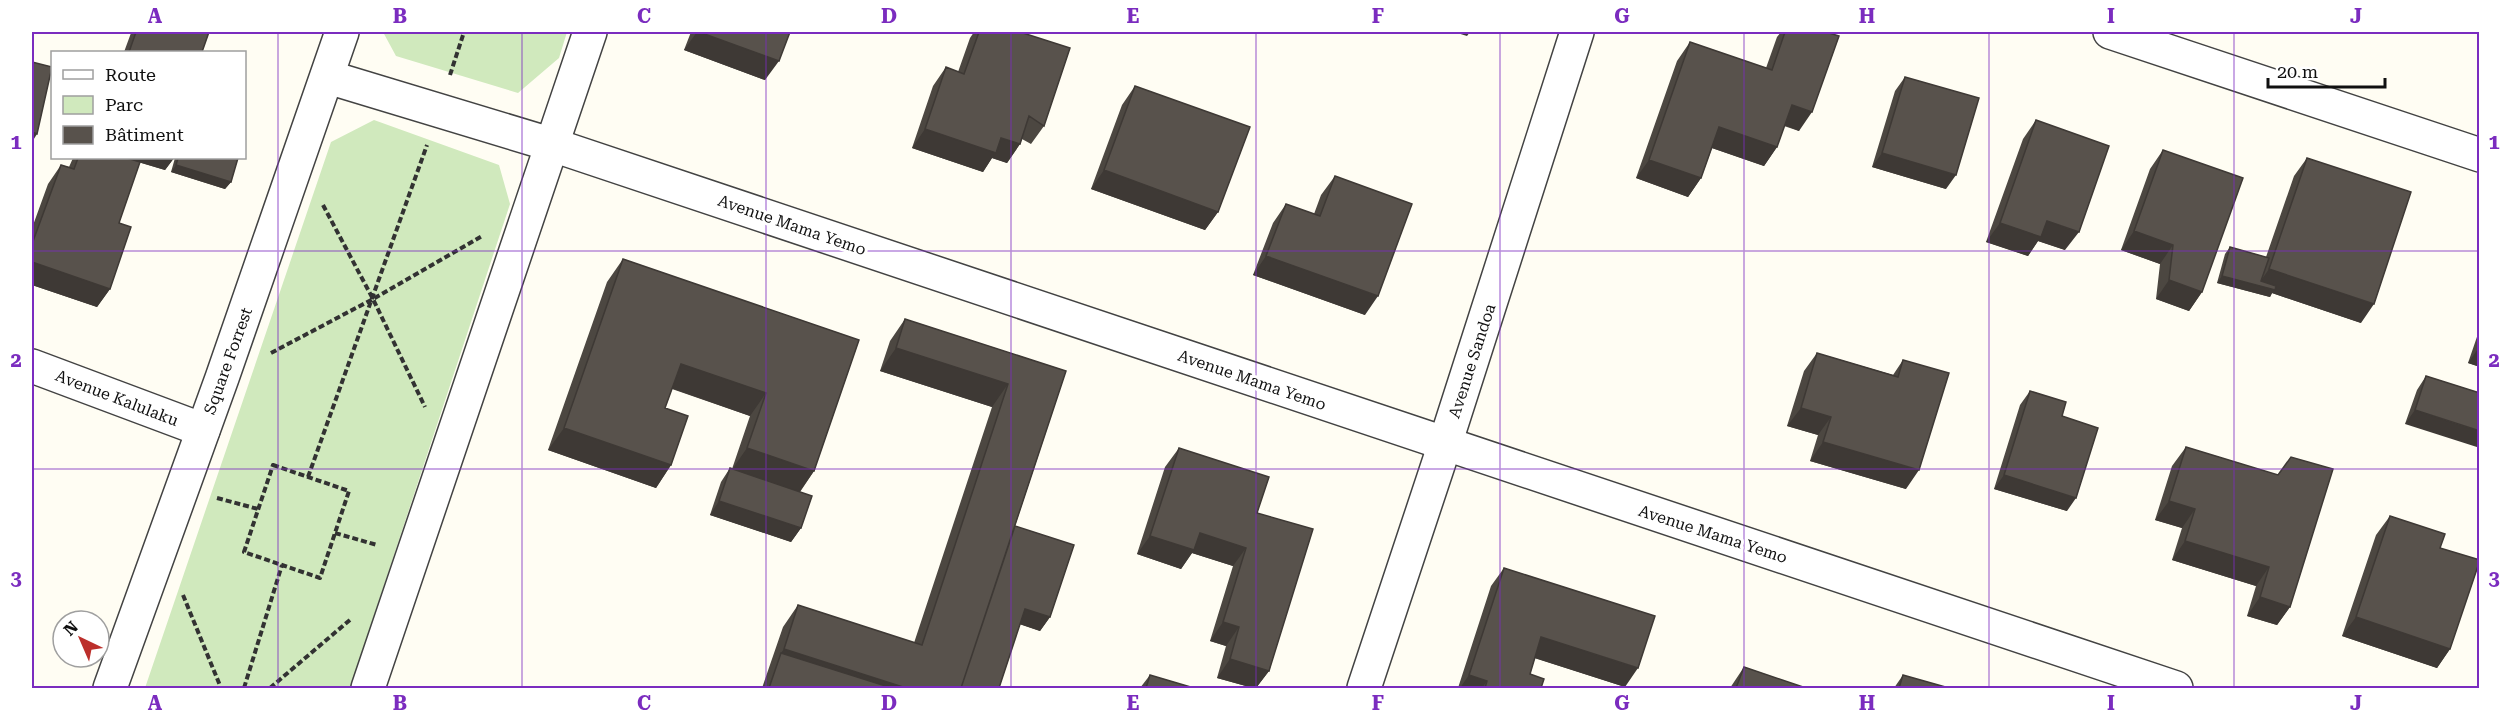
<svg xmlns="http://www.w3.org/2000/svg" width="2511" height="720" viewBox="0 0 2511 720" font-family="'Roboto Serif',serif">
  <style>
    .park { fill: #d0e9bd }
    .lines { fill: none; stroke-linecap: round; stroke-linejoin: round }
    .minor-casing { stroke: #434343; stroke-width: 36 }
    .tertiary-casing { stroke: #434343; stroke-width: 36 }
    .path { stroke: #323232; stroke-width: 4; stroke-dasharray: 6 3; stroke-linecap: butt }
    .minor { stroke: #fff; stroke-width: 33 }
    .tertiary { stroke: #fff; stroke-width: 33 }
    .wall { fill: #4c4741 }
    .shaded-wall { fill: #3e3935 }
    .building { fill: #58524c; stroke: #3e3935; stroke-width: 1.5 }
    .grid { fill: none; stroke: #7b2cbf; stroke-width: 1.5; stroke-opacity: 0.55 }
    .labels { text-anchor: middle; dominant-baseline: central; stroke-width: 6; stroke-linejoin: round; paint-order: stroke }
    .street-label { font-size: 16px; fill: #101010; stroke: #fff }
    .neatline { fill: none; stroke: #7b2cbf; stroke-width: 2 }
    .grid-label { font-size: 20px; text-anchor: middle; font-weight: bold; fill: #7b2cbf }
  </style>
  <rect width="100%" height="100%" fill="#fffdf3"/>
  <path class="park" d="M383 32H567L559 58 518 93 396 56Z
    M374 120 499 165 510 204 350 688H145L331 142Z"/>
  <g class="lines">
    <defs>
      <path id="minor" d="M2110 32 2480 155
        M328 77 553 145 2176 688
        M32 366 203 430"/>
      <path id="tertiary" d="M110 688 222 378 342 32
        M368 688 590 32
        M1364 688 1445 444 1577 32"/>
    </defs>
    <use href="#minor" class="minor-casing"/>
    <use href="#tertiary" class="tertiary-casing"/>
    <path class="path" d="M450 75 464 32
      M323 205 373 299 425 407
      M271 353 373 299 482 236
      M273 465 349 491 320 578 244 552Z
      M308 477 427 145
      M217 498 258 509
      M335 533 377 545
      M183 595 221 688
      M244 688 282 565
      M270 688 351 619"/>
    <use href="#minor" class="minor"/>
    <use href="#tertiary" class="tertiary"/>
  </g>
  <path class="wall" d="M125 32H209L202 52H124L131 33Z
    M691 32H790L765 80 684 50Z
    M974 32H1020L1044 126 1031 144 1022 139 1020 144 1007 163 992 158 983 172 912 148 933 86 946 67 958 72 970 38Z
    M1781 32H1826L1799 131 1784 126 1777 147 1764 166 1712 148 1701 178 1688 197 1636 178 1677 61 1690 42 1766 68 1777 37Z
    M1905 77 1946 189 1872 167 1895 91Z
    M1135 86 1218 212 1205 230 1091 189 1122 105Z
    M2036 120 2065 250 2038 241 2028 256 1986 242 2023 139Z
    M2163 150 2202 292 2189 311 2156 299 2160 264 2121 250 2150 169Z
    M73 158H174L165 170 138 162 119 223 110 289 97 307 32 285V228L48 184 61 165 69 167Z
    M175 158H238L231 182 225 189 171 172Z
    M2307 158 2361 323 2272 293 2270 297 2217 283 2225 254 2230 247 2266 257 2294 176Z
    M1335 176 1365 315 1253 275 1273 223 1286 204 1314 214 1321 195Z
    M623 259 859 340 814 471 800 492 801 528 791 542 710 515 721 482 730 468 732 469 750 416 672 389 665 408 671 465 656 488 548 450 607 282Z
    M905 319 1066 371 1015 526 1050 617 1040 631 1020 624 999 688H762L783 627 798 605 914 643 992 407 880 371 890 341Z
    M2480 328V367L2468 363Z
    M1817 353 1893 375 1903 360 1906 489 1810 461 1818 435 1787 426 1804 371Z
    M2426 376 2480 393 2405 424 2417 390Z
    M2030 391 2062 416 2067 511 1994 489 2020 405Z
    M2186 447 2278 475 2290 607 2277 625 2247 616 2256 586 2172 560 2182 528 2155 520 2172 466Z
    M1179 448 1257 513 1269 671 1256 688H1253L1217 678 1226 646 1210 641 1233 566 1192 553 1181 569 1137 554 1165 467Z
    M2390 516 2440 548 2450 649 2437 668 2342 636 2376 535Z
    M1504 568 1625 687 1535 658 1530 674 1541 688H1458L1491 586Z
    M1744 667 1806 688H1730Z
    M1150 675 1194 688H1140Z
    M1903 675 1949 688H1894Z"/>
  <path class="shaded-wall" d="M697 32H699L779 61 765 80 684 50Z
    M1454 32H1470L1467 36Z
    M1792 105 1812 112 1799 131 1779 123Z
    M1719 127 1777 147 1764 166 1706 146Z
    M925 129 1001 138 1020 144 1007 163 992 158 983 172 912 148Z
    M32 132 37 134 32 142Z
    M1882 153 1956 175 1946 189 1872 167Z
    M125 158H174L165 170Z
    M1649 160 1701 178 1688 197 1636 178Z
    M176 165 231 182 225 189 171 172Z
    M1104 170 1218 212 1205 230 1091 189Z
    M2047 221 2079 232 2065 250 2038 241 2028 256 1986 242 2000 223Z
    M2134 231 2173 245 2160 264 2121 250Z
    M1266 256 1378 296 1365 315 1253 275Z
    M32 262 110 289 97 307 32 285Z
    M2269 269 2374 304 2361 323 2272 293 2270 297 2217 283 2222 276 2258 285Z
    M2169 280 2202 292 2189 311 2156 299Z
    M2480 346V367L2468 363Z
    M896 348 1008 384 992 407 880 371Z
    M681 364 766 393 750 416 665 386Z
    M1801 408 1831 417 1818 435 1787 426Z
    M2415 410 2480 431V448L2405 424Z
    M564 428 671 465 656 488 548 450Z
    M1823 442 1919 470 1906 489 1810 461Z
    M747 448 814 471 798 494 731 471Z
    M2004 475 2076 498 2067 511 1994 489Z
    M719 501 801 528 791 542 710 515Z
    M2169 501 2195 509 2182 528 2155 520Z
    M1200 533 1246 548 1233 566 1192 553 1181 569 1137 554 1150 536Z
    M2185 541 2269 567 2256 586 2172 560Z
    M2260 597 2290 607 2277 625 2247 616Z
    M1025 609 1050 617 1040 631 1016 623Z
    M2356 617 2450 649 2437 668 2342 636Z
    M1223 622 1239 627 1226 646 1210 641Z
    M1541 637 1638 668 1625 687 1528 656Z
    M784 649 906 688H821L781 653Z
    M1230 659 1269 671 1256 688H1253L1217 678Z
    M1469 675 1487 681 1482 688H1460Z"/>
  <path class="building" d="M136 32H209L202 52H129Z
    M699 32H790L779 61Z
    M979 32H1020L1070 48 1044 126 1029 116 1020 144 1001 138 996 153 925 129 946 67 964 74Z
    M1785 32H1826L1839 36 1812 112 1792 105 1777 147 1719 127 1701 178 1649 160 1690 42 1772 70Z
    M32 62 52 67 37 134 32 132Z
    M1905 77 1979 98 1956 175 1882 153Z
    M1135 86 1250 127 1218 212 1104 170Z
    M2036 120 2109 146 2079 232 2047 221 2041 237 2000 223Z
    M2163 150 2243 178 2202 292 2169 280 2173 245 2134 231Z
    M78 158H127L140 162 119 223 131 227 110 289 32 262V244L61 165 74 169Z
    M178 158H238L231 182 176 165Z
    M2307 158 2411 192 2374 304 2269 269Z
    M1335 176 1412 204 1378 296 1266 256 1286 204 1320 216Z
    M2230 247 2269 258 2261 281 2276 286 2275 290 2222 276Z
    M623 259 859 340 814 471 747 448 766 393 681 364 665 408 688 416 671 465 564 428Z
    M905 319 1066 371 961 688H906L784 649 798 605 922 645 1008 384 896 348Z
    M1817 353 1898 377 1903 360 1949 373 1919 470 1823 442 1831 417 1801 408Z
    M2426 376 2480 393V431L2415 410Z
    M2030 391 2066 402 2062 416 2098 428 2076 498 2004 475Z
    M2186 447 2278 475 2291 457 2333 469 2290 607 2260 597 2269 567 2185 541 2195 509 2169 501Z
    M1179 448 1269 477 1257 513 1313 529 1269 671 1230 659 1239 627 1223 622 1246 548 1200 533 1194 550 1150 536Z
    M730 468 812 496 801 528 719 501Z
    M2390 516 2445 534 2440 548 2480 560 2450 649 2356 617Z
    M1015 526 1074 545 1050 617 1025 609 999 688H961Z
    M1504 568 1655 616 1638 668 1541 637 1530 674 1544 679 1541 688H1485L1487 681 1469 675Z
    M781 653 892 688H769Z
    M1744 667 1806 688H1736Z
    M1150 675 1194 688H1146Z
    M1903 675 1949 688H1899Z"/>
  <path class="grid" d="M278 32V688M522 32V688M766 32V688M1011 32V688M1256 32V688M1500 32V688M1744 32V688M1989 32V688M2234 32V688M32 251H2480M32 469H2480"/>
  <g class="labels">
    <g class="street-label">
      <text transform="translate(792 225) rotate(19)">Avenue Mama Yemo</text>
      <text transform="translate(228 361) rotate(-70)">Square Forrest</text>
      <text transform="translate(1472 361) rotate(-72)">Avenue Sandoa</text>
      <text transform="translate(1252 380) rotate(19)">Avenue Mama Yemo</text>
      <text transform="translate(117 398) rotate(21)">Avenue Kalulaku</text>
      <text transform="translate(1713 534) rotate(18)">Avenue Mama Yemo</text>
    </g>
  </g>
  <rect width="2511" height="720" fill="none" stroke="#ffffff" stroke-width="66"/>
  <rect x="51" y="51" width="195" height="108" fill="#ffffff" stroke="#9f9f9f" stroke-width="1.5"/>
  <rect x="63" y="70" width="30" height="9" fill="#ffffff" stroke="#9f9f9f" stroke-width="1.5"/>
  <text x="105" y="81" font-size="18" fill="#101010">Route</text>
  <rect x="63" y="96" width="30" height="18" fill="#d0e9bd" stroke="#9f9f9f" stroke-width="1.5"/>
  <text x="105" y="111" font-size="18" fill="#101010">Parc</text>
  <rect x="63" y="126" width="30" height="18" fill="#58524c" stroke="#9f9f9f" stroke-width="1.5"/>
  <text x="105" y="141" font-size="18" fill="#101010">Bâtiment</text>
  <g transform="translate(81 639) rotate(316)"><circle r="28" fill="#ffffff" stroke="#9f9f9f" stroke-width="1.5"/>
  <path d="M0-4.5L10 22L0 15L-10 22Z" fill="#bc2f2b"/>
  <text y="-9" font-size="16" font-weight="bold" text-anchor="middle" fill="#101010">N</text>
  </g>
  <path d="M2268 78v9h117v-9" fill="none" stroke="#101010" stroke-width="3"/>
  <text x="2277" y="78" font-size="18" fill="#101010" stroke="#ffffff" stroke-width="4.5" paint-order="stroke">20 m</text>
  <rect x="33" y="33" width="2445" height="654" class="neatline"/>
  <g class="grid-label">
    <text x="155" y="23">A</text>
    <text x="400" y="23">B</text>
    <text x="644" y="23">C</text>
    <text x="889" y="23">D</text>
    <text x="1133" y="23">E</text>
    <text x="1378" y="23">F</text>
    <text x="1622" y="23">G</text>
    <text x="1867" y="23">H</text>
    <text x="2111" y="23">I</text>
    <text x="2356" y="23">J</text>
    <text x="16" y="149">1</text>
    <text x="2494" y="149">1</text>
    <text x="16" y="367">2</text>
    <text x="2494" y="367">2</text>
    <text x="16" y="585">3</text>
    <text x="2494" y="585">3</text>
    <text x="155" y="710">A</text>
    <text x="400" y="710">B</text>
    <text x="644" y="710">C</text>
    <text x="889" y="710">D</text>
    <text x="1133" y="710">E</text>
    <text x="1378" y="710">F</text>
    <text x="1622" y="710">G</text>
    <text x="1867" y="710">H</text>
    <text x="2111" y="710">I</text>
    <text x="2356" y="710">J</text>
  </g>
</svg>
